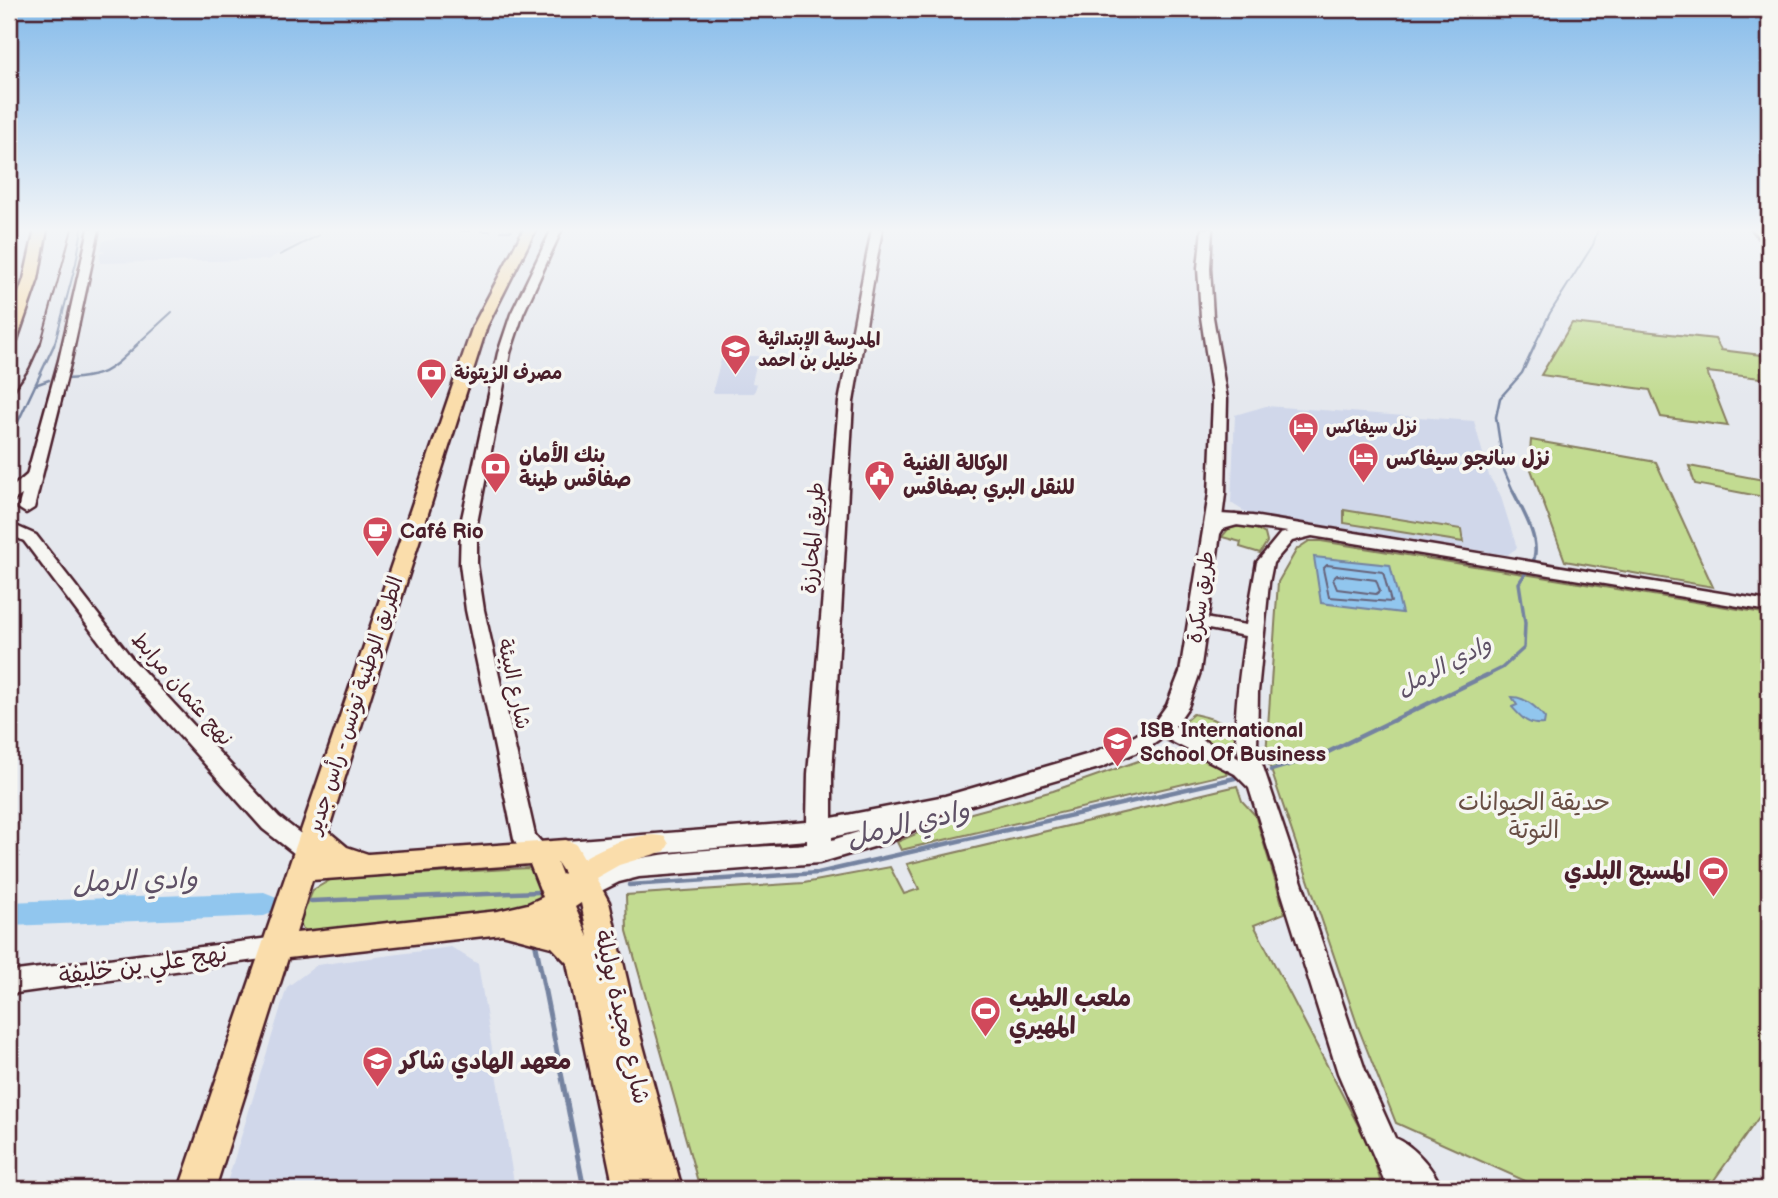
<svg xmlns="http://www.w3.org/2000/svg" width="1778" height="1198" viewBox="0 0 1778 1198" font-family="'Balsamiq Sans','Playpen Sans Arabic',sans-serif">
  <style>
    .built { fill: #d0d7ea }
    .green { fill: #c2db91; stroke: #867d5e; stroke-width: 2 }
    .water { fill: #91c6ee; stroke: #7583a0; stroke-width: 2 }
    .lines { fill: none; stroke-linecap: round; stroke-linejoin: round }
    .shore { stroke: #666279; stroke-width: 2 }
    .stream-far4 { stroke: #7583a0; stroke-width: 2 }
    .stream-far3 { stroke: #7583a0; stroke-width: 2.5 }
    .stream-far2 { stroke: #7583a0; stroke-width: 3.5 }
    .stream-far1 { stroke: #7583a0; stroke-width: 4.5 }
    .stream { stroke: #7583a0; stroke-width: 5 }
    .river { fill: #91c6ee; fill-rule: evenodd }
    .tertiary-casing { stroke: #4a1f2b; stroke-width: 5 }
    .secondary-casing { stroke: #4a1f2b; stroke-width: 5 }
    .primary-casing { stroke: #4a1f2b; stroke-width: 5 }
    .trunk-casing { stroke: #4a1f2b; stroke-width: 5 }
    .tertiary { fill: #f6f6f2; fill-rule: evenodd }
    .secondary { fill: #f6f6f2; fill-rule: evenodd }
    .primary { fill: #faddab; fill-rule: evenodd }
    .trunk { fill: #faddab; fill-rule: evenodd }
    .rail-far1 { stroke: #4a1f2b; stroke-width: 2 }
    .rail { stroke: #4a1f2b; stroke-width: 2.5 }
    .labels { text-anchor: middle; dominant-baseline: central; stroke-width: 7; stroke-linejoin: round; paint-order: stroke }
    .far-poi-label { font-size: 18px; font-weight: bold; fill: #4a1f2b; stroke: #f6f6f2; text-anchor: start }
    .poi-label { font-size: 21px; font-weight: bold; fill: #4a1f2b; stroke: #f6f6f2; text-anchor: start }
    .street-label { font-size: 21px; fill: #4a1f2b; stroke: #f6f6f2 }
    .water-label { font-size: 23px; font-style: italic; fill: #5f5166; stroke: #f6f6f2 }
    .near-park-label { font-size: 24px; fill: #684e44; stroke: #f6f6f2 }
    .near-poi-label { font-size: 24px; font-weight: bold; fill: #4a1f2b; stroke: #f6f6f2; text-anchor: start }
    .near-street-label { font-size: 24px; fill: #4a1f2b; stroke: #f6f6f2 }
    .near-water-label { font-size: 28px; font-style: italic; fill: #5f5166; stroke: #f6f6f2 }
  </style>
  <rect width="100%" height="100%" fill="#e5e8ee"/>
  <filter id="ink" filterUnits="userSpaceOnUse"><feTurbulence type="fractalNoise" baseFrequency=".0143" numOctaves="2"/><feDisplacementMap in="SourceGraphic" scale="14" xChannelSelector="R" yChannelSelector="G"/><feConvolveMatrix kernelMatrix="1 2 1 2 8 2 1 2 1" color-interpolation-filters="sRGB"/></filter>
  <g filter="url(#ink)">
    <path class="built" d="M315 234 267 260 100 263V253L105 251 101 250 103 241 115 238Z
      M722 356H758L752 383 757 384 754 393H712Z
      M1266 406 1474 421 1489 476 1500 494 1517 548 1507 555 1247 513 1231 503 1235 415Z
      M451 947 478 964 515 1189H225L287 987 317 965Z"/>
    <path class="green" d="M1572 323 1715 339 1721 350 1769 356V379L1707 372 1728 426 1661 417 1650 390 1541 375Z
      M1531 440 1656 462 1713 587 1565 561 1529 464Z
      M1689 466 1769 481V498L1695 484Z
      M1344 510 1461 529 1463 542 1344 523Z
      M1242 525 1255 528 1265 534 1267 542 1260 553 1240 547 1241 542 1222 537 1230 527Z
      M1309 541H1321L1769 614V1103L1709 1187 1705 1189H1543L1396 1123 1358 1027 1266 755 1278 582 1297 549Z
      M1193 714C1211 718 1241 724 1235 748 1219 753 1188 738 1186 720Z
      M1182 751 1224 767 1231 773 901 850 897 842 953 818 1053 791 1155 755Z
      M1237 786 1242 801 1255 815 1285 913 1254 925 1370 1148 1383 1189H700L627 931 626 895 804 883 890 867 904 894 919 889 907 864Z
      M529 868C544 874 541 888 539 901L507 911 313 935 302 928 300 921 313 890 332 879Z"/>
    <path class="water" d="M1314 557 1390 565 1402 613 1321 603Z
      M1512 697C1525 697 1537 708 1545 718L1544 724C1528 726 1522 718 1512 707L1517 705Z"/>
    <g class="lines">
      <path class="shore" d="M1327 565 1383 572 1391 602 1329 597 1323 569Z
        M1337 575 1376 580 1380 591 1376 594 1337 589 1333 579Z"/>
      <path class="stream-far4" d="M461 231H471
        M481 231H490
        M500 231H512
        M280 255 319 235
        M54 346 76 263 82 229
        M135 346 172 312
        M1534 346 1550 313 1593 245 1598 229"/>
      <path class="stream-far3" d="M67 379C107 376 109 371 137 345
        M35 385 49 380
        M9 441 54 345
        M1514 493 1504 470 1496 417 1500 398 1522 373 1535 345"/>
      <path class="stream-far2" d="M1484 677 1502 668 1524 648 1525 623 1519 583C1523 576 1531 567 1534 559 1540 538 1522 510 1513 491"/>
      <path class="stream-far1" d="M1271 770 1324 754 1487 675
        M629 885 818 873 1235 778
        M311 901 539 892"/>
      <path class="stream" d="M535 941 584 1189"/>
      <path class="river" d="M264 892 274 896 278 904 274 912 264 916 9 926V902Z"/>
      <defs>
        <path id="tertiary" d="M89 229H99L71 360 34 508 26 513 18 508 22 495 9 503V490L27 475 59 360Z
          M552 229H562L523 314 510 353 477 523V564L484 610 535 835 550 852 547 858C532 863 521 852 514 839L466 610 460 564 461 523 498 353 511 314Z
          M1220 514 1252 516 1769 601V611L1312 536 1292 541 1273 563 1269 583 1258 692 1257 749 1366 1073 1395 1138C1414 1145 1435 1171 1442 1189H1388L1338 1073 1249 788 1235 774 1155 733 1152 728 1155 723H1169L1240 759C1230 728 1241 669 1245 636L1198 627 1189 622 1198 617 1246 625 1257 562 1280 534 1288 532 1214 522 1212 519Z
          M9 523 36 535 134 661 279 817 315 845 318 851 315 857 307 860 299 857 263 829 120 669 24 541 9 534Z
          M277 937 286 940 289 947 286 954 277 957 9 994V972Z"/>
        <path id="secondary" d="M872 229H882L853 402 832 774V818L945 796 1086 755 1135 736 1154 723 1167 705 1180 672 1209 494 1213 399 1201 317 1198 268 1202 229H1212L1210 268 1213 317 1227 399 1225 494 1222 518 1235 515 1244 520 1241 524 1223 529 1220 534 1200 672 1188 707 1170 733 1151 746 1102 767 934 816 931 822 890 842 819 863 639 877 619 882 587 898 578 895 574 888C595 848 761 848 807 844V840L566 861 557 858 553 851 557 844 566 841 807 822 808 774 839 402ZM868 829 832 840V837Z"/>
        <path id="primary" d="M524 229H536L487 326 328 831 347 847 368 854 566 840 576 844 584 858C604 846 642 830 665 837L669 844 665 851 619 865 596 878 609 902 639 1031 682 1189H614L567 963 552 947 502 934 288 958 215 1189H179L473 326ZM557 862 564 873 562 875ZM530 864 543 897 528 904 498 911 296 933 312 880ZM581 903 588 937 575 907Z
          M1752 229H1764L1769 235V246L1765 245Z"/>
        <path id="trunk" d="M35 229H47L38 279 17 340 9 345V320L24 279Z"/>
      </defs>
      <use href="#tertiary" class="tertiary-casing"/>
      <use href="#secondary" class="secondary-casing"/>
      <use href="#primary" class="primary-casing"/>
      <use href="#trunk" class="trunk-casing"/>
      <use href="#tertiary" class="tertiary"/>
      <use href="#secondary" class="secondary"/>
      <use href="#primary" class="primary"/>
      <use href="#trunk" class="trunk"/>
      <path class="rail-far1" d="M40 346 72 229"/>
      <path class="rail" d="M9 398 29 369 40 345"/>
    </g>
  </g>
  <linearGradient id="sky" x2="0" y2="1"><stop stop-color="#85bbea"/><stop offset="0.58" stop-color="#f3f5f7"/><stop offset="1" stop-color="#f3f5f7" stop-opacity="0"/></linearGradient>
  <rect width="1778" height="397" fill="url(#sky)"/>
  <defs>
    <symbol id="school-pin" viewBox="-11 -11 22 30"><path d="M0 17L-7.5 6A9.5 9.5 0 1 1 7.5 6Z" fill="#d1495b" stroke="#f6f6f2"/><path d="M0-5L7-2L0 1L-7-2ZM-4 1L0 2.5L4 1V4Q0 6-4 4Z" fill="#fff"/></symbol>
    <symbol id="bank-pin" viewBox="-11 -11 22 30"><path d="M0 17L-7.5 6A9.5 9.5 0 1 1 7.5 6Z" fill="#d1495b" stroke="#f6f6f2"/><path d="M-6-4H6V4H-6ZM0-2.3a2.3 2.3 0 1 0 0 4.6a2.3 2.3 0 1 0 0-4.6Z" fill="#fff"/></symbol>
    <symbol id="hotel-pin" viewBox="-11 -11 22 30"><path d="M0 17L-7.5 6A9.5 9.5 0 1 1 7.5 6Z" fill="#d1495b" stroke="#f6f6f2"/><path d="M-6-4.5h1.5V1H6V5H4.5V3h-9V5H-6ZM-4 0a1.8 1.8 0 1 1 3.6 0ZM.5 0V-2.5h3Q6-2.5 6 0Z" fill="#fff"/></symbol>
    <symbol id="civic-pin" viewBox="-11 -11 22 30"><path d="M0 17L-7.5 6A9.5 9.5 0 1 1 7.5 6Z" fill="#d1495b" stroke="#f6f6f2"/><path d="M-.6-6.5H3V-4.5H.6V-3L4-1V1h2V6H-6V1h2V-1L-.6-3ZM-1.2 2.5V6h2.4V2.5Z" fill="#fff"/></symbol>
    <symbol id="cafe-pin" viewBox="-11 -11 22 30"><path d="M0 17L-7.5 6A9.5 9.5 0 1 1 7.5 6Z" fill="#d1495b" stroke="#f6f6f2"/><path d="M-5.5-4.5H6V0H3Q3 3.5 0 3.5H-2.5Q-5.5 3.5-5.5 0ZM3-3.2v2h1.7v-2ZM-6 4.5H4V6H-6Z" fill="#fff"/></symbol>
    <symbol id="university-pin" viewBox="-11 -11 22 30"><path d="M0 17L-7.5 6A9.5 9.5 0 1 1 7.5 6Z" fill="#d1495b" stroke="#f6f6f2"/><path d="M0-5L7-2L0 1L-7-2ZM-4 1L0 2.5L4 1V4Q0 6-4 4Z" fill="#fff"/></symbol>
    <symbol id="stadium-pin" viewBox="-11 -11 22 30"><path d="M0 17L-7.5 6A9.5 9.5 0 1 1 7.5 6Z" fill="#d1495b" stroke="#f6f6f2"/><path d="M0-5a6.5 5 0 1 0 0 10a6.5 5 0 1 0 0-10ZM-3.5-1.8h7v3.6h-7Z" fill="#fff"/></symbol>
  </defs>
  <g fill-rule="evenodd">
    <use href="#school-pin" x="718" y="332" width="35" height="47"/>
    <use href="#bank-pin" x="414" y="356" width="35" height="47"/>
    <use href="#hotel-pin" x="1286" y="410" width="35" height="47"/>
    <use href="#hotel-pin" x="1346" y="440" width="35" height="47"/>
    <use href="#bank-pin" x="478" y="450" width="35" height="47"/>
    <use href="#civic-pin" x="862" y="458" width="35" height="47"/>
    <use href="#cafe-pin" x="360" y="514" width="35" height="47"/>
    <use href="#university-pin" x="1100" y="724" width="35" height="47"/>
    <use href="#stadium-pin" x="1696" y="854" width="35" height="47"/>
    <use href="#stadium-pin" x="968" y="994" width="35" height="47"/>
    <use href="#school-pin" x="360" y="1044" width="35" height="47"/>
  </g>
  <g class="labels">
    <g class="far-poi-label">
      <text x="758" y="339">المدرسة الإبتدائية<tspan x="758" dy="21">خليل بن احمد</tspan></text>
      <text x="454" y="373">مصرف الزيتونة</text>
      <text x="1326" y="427">نزل سيفاكس</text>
    </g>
    <g class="poi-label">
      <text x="519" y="455">بنك الأمان<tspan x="519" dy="24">صفاقس طينة</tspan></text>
      <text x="1386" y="458">نزل سانجو سيفاكس</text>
      <text x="903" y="463">الوكالة الفنية<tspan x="903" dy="24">للنقل البري بصفاقس</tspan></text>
      <text x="400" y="531">Café Rio</text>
      <text x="1140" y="730">ISB International<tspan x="1140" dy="24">School Of Business</tspan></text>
    </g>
    <g class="street-label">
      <text transform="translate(813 538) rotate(-86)">طريق المحارزة</text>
      <text transform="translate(1201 597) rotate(-82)">طريق سكرة</text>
      <text transform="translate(514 684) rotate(78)">شارع البيئة</text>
      <text transform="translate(182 689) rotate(49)">نهج عثمان مرابط</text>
      <text transform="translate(355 705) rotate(-72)">الطريق الوطنية تونس - رأس جدير</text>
    </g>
    <g class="water-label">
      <text transform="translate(1444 666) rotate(-27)">وادي الرمل</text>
    </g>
    <g class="near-park-label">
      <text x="1534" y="802">حديقة الحيوانات<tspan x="1534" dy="28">التوتة</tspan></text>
    </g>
    <g class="near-poi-label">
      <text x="1691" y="871" text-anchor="end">المسبح البلدي</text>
      <text x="1009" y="998">ملعب الطيب<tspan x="1009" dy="28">المهيري</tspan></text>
      <text x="400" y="1061">معهد الهادي شاكر</text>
    </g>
    <g class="near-street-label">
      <text transform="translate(143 965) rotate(-8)">نهج علي بن خليفة</text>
      <text transform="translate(622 1017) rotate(77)">شارع مجيدة بوليلة</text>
    </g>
    <g class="near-water-label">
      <text transform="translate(908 824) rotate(-13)">وادي الرمل</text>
      <text transform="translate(135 881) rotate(-2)">وادي الرمل</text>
    </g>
  </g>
  <rect width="1778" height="1198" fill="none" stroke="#f6f6f2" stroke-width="35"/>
  <rect x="18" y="18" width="1743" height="1163" fill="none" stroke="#4a1f2b" stroke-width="2.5" filter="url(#ink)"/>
</svg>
